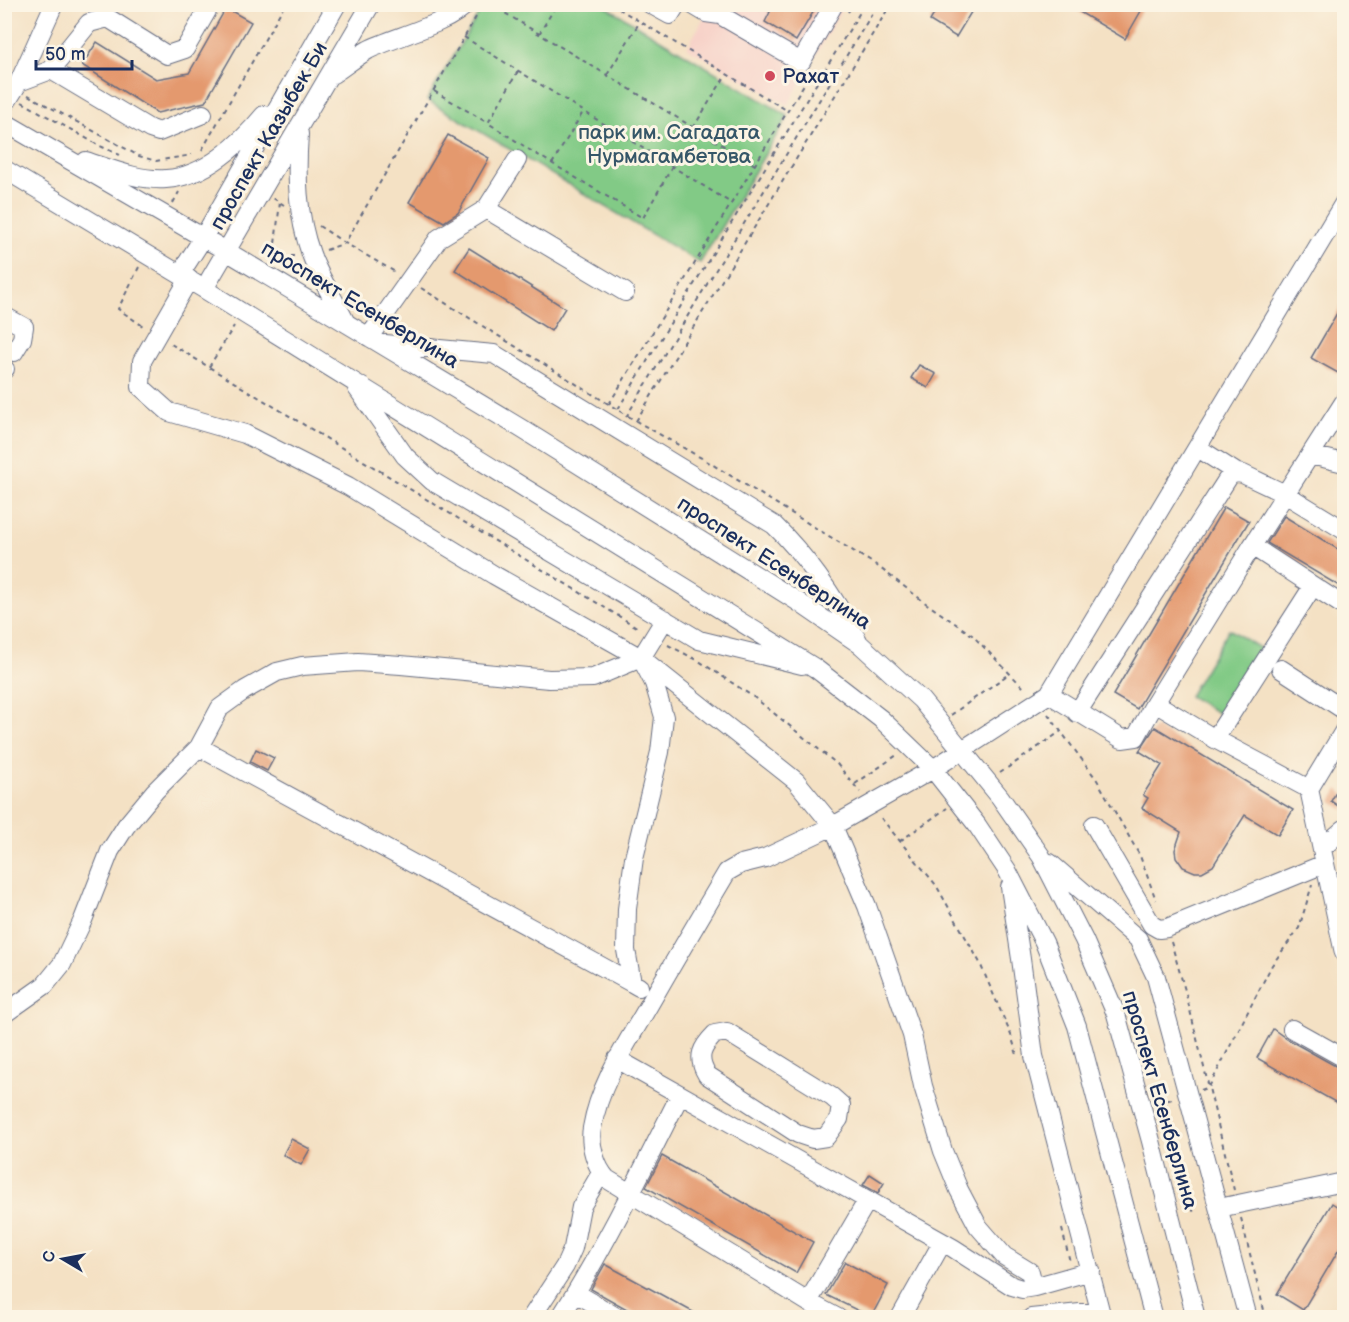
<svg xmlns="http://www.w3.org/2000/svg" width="1349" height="1322" viewBox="0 0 1349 1322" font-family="'Balsamiq Sans',sans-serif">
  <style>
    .built { fill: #f7d1c8 }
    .green { fill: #82ca86; stroke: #4e7c72; stroke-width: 1.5 }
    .building { fill: #e4996e }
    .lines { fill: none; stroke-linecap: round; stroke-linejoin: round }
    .minor-casing { stroke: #676d82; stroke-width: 20 }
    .path { stroke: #676d82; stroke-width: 2; stroke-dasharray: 4.5 4.5; stroke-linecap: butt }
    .minor { stroke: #fff; stroke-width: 18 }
    .poi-dot { fill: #d1495b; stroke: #fcf5e5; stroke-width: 2 }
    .labels { text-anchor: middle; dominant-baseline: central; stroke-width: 6; stroke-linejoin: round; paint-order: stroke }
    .poi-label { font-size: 21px; fill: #1b2f5e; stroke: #fcf5e5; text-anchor: start }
    .park-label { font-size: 21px; fill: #355668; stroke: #fcf5e5 }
    .street-label { font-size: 21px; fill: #1b2f5e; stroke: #fcf5e5 }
  </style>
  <rect width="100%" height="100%" fill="#fcf5e5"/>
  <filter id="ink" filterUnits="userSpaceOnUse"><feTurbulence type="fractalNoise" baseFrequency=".0167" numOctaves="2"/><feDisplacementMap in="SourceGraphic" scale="12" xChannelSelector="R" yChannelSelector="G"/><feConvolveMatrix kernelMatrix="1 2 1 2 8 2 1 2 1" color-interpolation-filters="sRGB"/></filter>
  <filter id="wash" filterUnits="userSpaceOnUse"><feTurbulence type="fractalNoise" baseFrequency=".008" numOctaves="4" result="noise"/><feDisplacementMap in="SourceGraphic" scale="24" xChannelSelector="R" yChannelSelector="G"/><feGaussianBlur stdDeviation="1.35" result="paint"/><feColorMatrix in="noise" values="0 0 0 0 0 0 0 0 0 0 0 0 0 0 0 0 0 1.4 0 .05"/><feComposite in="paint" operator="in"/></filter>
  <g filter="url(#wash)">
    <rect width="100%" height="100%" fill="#f4e1c4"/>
    <path class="built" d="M711 5H844L788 105 687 48Z"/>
    <path class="green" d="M602 4 788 116 700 263 427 100 484 5Z
      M1229 629 1263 650 1223 716 1189 696Z"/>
    <g id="blocks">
      <path class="building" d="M758 4H807L815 9 796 41 765 22 770 12Z
        M940 4H976L956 37 930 21Z
        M1066 4H1145L1125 39Z
        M226 8 251 22 205 102 157 113 82 65 97 42 156 79 189 73Z
        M448 135 489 158 458 213 444 222 409 202Z
        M469 248 565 308 551 331 455 270Z
        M1344 301V362L1338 373 1311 358Z
        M919 365 936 374 928 388 911 378Z
        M1224 507 1249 521 1137 709 1113 695Z
        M1284 516 1344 553V589L1267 543Z
        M1155 727 1293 810 1278 835 1245 815 1213 866 1202 872H1195L1183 867 1176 857 1175 850 1181 832 1142 808 1148 798 1143 795 1162 765 1139 751Z
        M256 749 274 758 267 771 250 762Z
        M1338 789 1344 794V810L1331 801Z
        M1273 1029 1287 1039 1339 1068 1344 1069V1107L1257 1058Z
        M291 1139 310 1149 301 1165 283 1155Z
        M662 1156 813 1242 796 1273 646 1187Z
        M870 1174 884 1183 878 1193 863 1185Z
        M1332 1203 1344 1211V1241L1303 1310 1277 1294Z
        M845 1262 888 1285 871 1317 826 1295Z
        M605 1264 702 1317H641L591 1289Z"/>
    </g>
  </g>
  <g filter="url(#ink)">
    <use href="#blocks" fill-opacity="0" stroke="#676d82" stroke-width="1.5"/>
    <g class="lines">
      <defs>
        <path id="minor" d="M650 4 670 15 677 4
          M691 4 706 13 720 15 801 62 834 4
          M51 70 150 129 159 132 203 114
          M333 74C345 66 356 57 368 50 391 38 451 23 466 4
          M19 82 51 70 89 23 108 18 167 55 185 49 211 4
          M4 106 19 82 54 4
          M4 122 228 252 522 429 797 601 861 645 921 700 1000 797 1041 856 1084 940 1116 1014 1151 1141 1196 1318
          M299 134C296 175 297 215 311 254 319 277 334 299 345 321
          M86 161C111 169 139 181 166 179 205 177 241 143 264 115
          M4 169 204 289 815 668 881 719 933 769 977 825 1007 870 1044 942 1077 1026 1154 1318
          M486 209 517 160
          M180 274 203 238 337 4
          M189 279 142 361 141 387 169 412 245 434 348 486 494 575 641 658 796 781 833 826 867 906 912 1035 923 1086 943 1151 959 1190 978 1226 1004 1256 1030 1272 1034 1287 1091 1271
          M204 289 371 4
          M4 316 24 327 22 339 14 352 4 350
          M369 337 439 238 486 209 625 292
          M385 344 494 354 774 525C809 559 835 598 858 641
          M4 369H5
          M357 388 405 456 432 481 699 640 802 665
          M1198 448 1237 473
          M1311 455 1344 463
          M1252 546 1344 402
          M1281 669 1344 710
          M1049 694 1344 203
          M1077 713 1230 475 1237 473 1243 474 1285 494 1344 530
          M1344 731 1309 789 1344 953
          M1215 739 1313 586
          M199 747 632 983
          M1309 789 1215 739 1155 703 1252 546 1344 606
          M1094 825 1152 925 1159 929 1167 928 1324 864
          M1322 848 1344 829
          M1050 863 1138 939 1156 977 1248 1318
          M1010 887 1021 959 1034 1056 1102 1318
          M639 987 632 983 626 950 627 909 634 858 660 752 664 717 654 683 641 658 665 619
          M4 1014 45 985 62 964 83 920 110 851 126 826 155 791 199 747 220 708 245 690 277 672 302 666 358 662 401 665 549 679 593 678 641 658
          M1292 1029 1344 1058
          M727 1032 832 1097 841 1105 839 1119 826 1137 813 1139 798 1134 707 1075C696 1057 702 1047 715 1034Z
          M617 1059 953 1248 1012 1286 1022 1289 1034 1287
          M867 1201 808 1302 607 1179C596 1168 589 1144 592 1128 599 1086 624 1048 645 1012 672 965 699 919 727 872L741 864 765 858 833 826 933 769 1049 694 1122 739 1136 737 1155 703
          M1219 1208 1344 1182
          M576 1293 618 1318
          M808 1302 838 1318
          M531 1318 565 1266 573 1248 581 1207 601 1173
          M560 1318C605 1247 642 1171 680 1095
          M900 1318 942 1243
          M1031 1318 1100 1311"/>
      </defs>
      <use href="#minor" class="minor-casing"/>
      <path class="path" d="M490 4 755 165
        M611 4 788 111
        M848 12 853 4
        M539 34 557 4
        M464 37 731 203
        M518 71 488 123 524 146
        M607 75 639 23
        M434 91 488 123
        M28 95 139 156 156 161 192 155
        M22 102 100 146 120 155
        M693 128 726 75
        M528 149 643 218 672 167
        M202 150 285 4
        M552 164 583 112
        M273 198 284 205
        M173 203 179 192
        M319 226 345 243 476 17
        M326 250 345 243 395 272
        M273 256H294
        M273 261 280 202
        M139 267 118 309 143 326
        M421 288 636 421 705 460 876 565 927 604 972 635 1026 690
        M171 344 640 629
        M209 367 234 326
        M609 404 809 76
        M618 409 865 4
        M626 417 878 4
        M636 421 891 4
        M668 645 699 661 755 698 837 764 860 792
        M1048 714 1097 780 1140 856 1156 900
        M951 715 1010 673
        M1000 773 1060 732
        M855 784 897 755
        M881 818 936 885 979 961 1011 1035 1018 1058
        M900 841 947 808
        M1171 942 1186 994 1234 1190
        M1201 1090 1209 1087 1272 965 1299 928 1312 885
        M1172 1099 1165 1101 1194 1214
        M1241 1218 1266 1318
        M1062 1229 1070 1262"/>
      <use href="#minor" class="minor"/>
    </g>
  </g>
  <circle class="poi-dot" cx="770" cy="76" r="6"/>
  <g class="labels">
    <g class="poi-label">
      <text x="782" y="76">Рахат</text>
    </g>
    <g class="park-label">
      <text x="669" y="132">парк им. Сагадата<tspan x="669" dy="24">Нурмагамбетова</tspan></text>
    </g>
    <g class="street-label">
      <text transform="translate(269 136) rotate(-60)">проспект Казыбек Би</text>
      <text transform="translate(360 305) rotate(31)">проспект Есенберлина</text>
      <text transform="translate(774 563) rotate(33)">проспект Есенберлина</text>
      <text transform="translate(1160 1100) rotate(74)">проспект Есенберлина</text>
    </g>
  </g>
  <rect width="1349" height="1322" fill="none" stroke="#fcf5e5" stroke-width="24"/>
  <g transform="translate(63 1259) rotate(280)" stroke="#fcf5e5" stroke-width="4.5" paint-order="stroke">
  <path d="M0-4.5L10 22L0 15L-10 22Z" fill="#1b2f5e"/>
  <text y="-9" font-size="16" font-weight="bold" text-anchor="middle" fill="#1b2f5e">С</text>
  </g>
  <path d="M36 60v9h96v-9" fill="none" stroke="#1b2f5e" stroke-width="3"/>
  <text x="45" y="60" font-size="18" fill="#1b2f5e" stroke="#fcf5e5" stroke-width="4.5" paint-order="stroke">50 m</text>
</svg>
